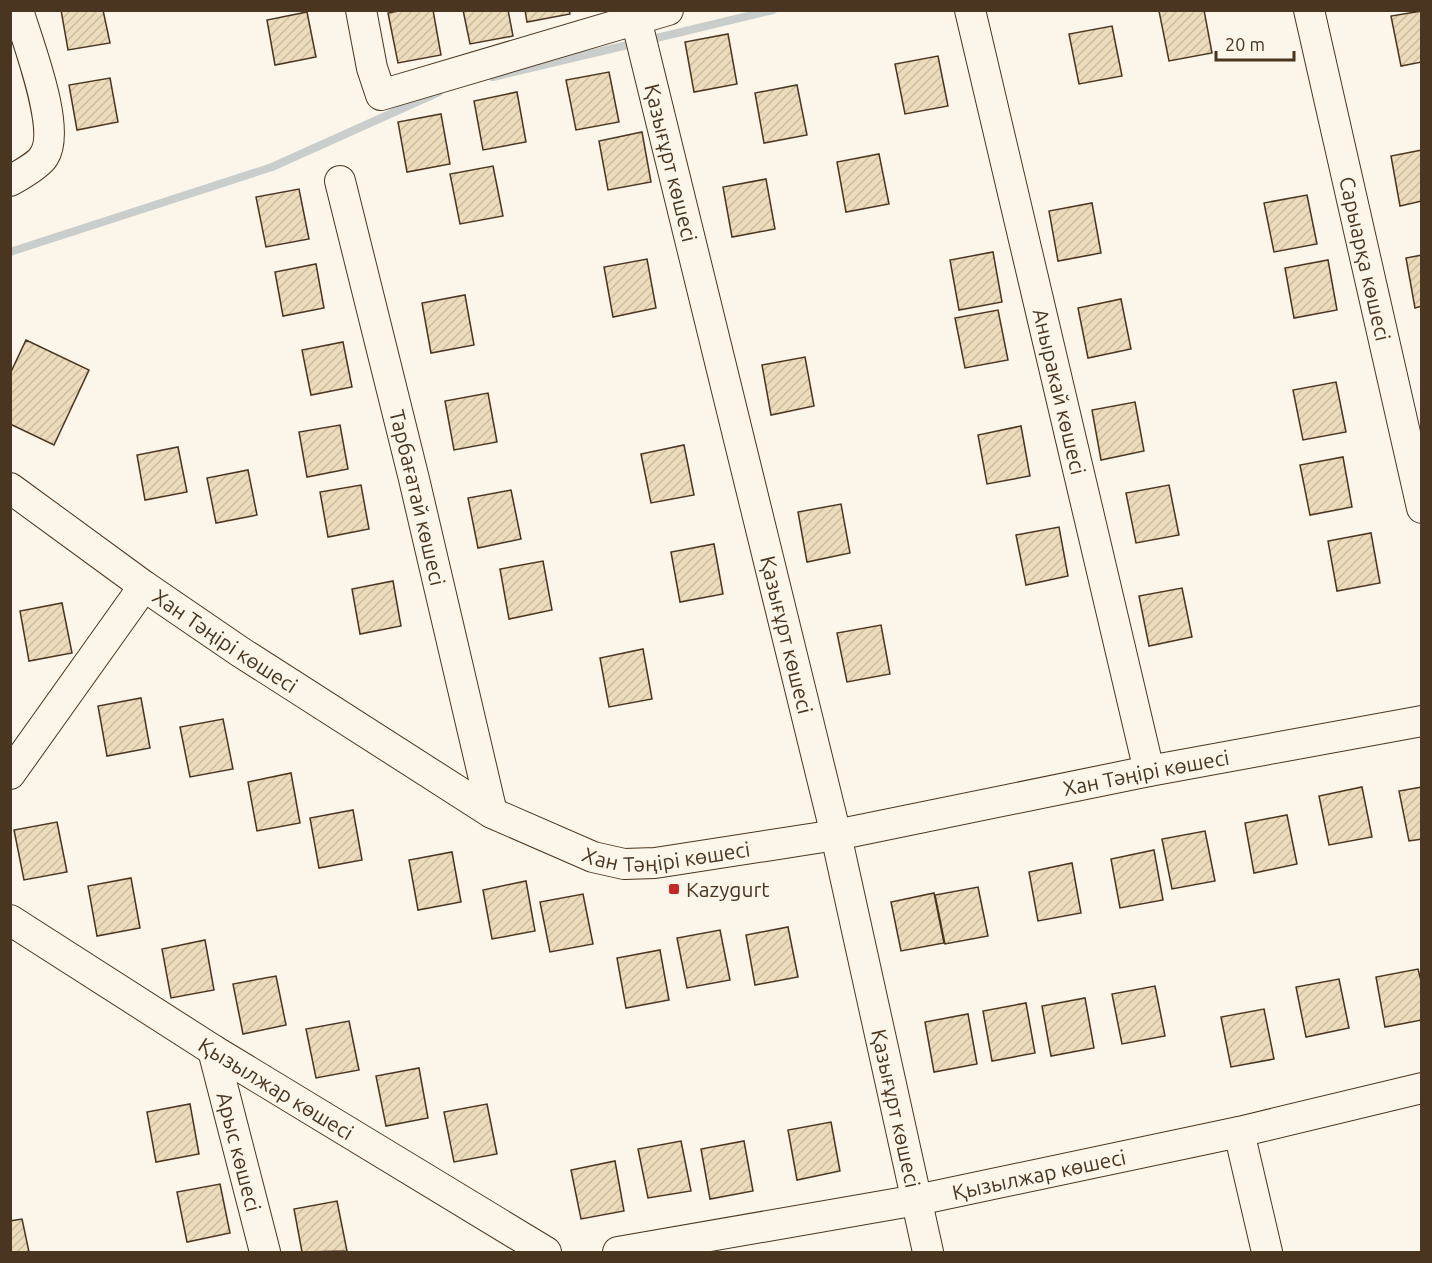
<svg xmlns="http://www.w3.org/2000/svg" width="1432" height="1263" viewBox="0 0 1432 1263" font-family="Ubuntu,sans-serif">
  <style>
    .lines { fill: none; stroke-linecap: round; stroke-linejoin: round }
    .stream { stroke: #c9cecd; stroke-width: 8 }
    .building { fill: url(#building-hatch); stroke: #4a3520; stroke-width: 1.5 }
    .minor-casing { stroke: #4a3520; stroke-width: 32 }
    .minor { stroke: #fbf6e9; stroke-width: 30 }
    .poi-dot { fill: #c62828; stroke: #fbf6e9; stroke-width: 2 }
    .labels { text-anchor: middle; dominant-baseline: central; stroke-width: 4.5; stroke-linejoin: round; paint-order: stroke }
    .street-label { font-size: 21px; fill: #4a3520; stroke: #fbf6e9 }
    .poi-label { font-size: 21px; fill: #4a3520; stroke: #fbf6e9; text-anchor: start }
  </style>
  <defs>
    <pattern id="building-hatch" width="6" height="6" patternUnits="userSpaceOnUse" patternTransform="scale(1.5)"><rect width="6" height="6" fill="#ecdcbc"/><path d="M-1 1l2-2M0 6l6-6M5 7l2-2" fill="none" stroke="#ccbda1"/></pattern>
  </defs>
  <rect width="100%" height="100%" fill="#fbf6e9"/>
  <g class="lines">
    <path class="stream" d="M648 40 773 10
      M493 77 636 43
      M10 252 272 167 439 92"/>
  </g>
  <path class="building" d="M61 10H103L110 43 68 50Z
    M404 10H433L441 55 398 63 388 13Z
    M463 10H508L513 36 470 44Z
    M525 10H569L570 14 527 22Z
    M1164 10H1204L1212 53 1169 61 1159 11Z
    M1422 11V62L1401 66 1391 16Z
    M307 12 316 57 275 65 267 20Z
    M1112 26 1122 76 1079 84 1069 34Z
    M728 34 737 84 694 92 685 42Z
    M938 56 948 106 905 114 895 64Z
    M609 72 619 122 576 130 566 80Z
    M110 78 118 122 77 130 69 85Z
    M797 85 807 135 764 143 755 93Z
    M517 92 526 142 483 150 474 101Z
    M441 114 450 164 407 172 398 122Z
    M642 132 651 182 608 190 599 141Z
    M1422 150V201L1400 206 1391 156Z
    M879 154 889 204 846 212 837 162Z
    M493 166 503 216 460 224 450 174Z
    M766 179 775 229 732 237 723 187Z
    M299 189 309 239 266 247 256 197Z
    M1307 195 1317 244 1274 252 1264 203Z
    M1092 203 1101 253 1058 261 1049 211Z
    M993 252 1002 302 959 310 950 260Z
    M1422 255V306L1415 308 1406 258Z
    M647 259 656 308 613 317 604 267Z
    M1328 260 1337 310 1294 318 1285 268Z
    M316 264 324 308 283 316 275 272Z
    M465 295 474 345 431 353 422 303Z
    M1121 299 1131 349 1088 358 1078 308Z
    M998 310 1008 360 965 368 955 318Z
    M26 340 89 370 54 445 10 424V374Z
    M343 342 352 387 311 395 302 350Z
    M805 357 814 406 771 415 762 365Z
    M1336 382 1346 432 1303 440 1293 390Z
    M488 393 497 442 454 450 445 401Z
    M1135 402 1144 451 1101 460 1092 410Z
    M340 425 348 469 307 477 299 432Z
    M1021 426 1030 476 987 484 978 435Z
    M684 445 694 495 651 503 641 454Z
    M178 447 187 492 145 500 137 455Z
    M1343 457 1352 507 1310 515 1300 465Z
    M248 470 257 515 216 523 207 478Z
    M361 485 369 529 328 537 320 492Z
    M1169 485 1179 535 1136 543 1126 493Z
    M511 490 521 539 478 548 468 498Z
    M841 504 850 553 807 562 798 512Z
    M1059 527 1068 576 1026 585 1016 535Z
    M1371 533 1380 583 1337 591 1328 541Z
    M714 544 723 594 680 602 671 552Z
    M543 561 552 610 509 619 500 569Z
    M393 581 401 626 360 634 352 589Z
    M1182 588 1192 637 1149 646 1139 596Z
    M62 603 72 653 29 661 20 611Z
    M881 625 890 674 847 682 837 633Z
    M643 649 652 699 609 707 600 658Z
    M141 698 150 748 107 756 98 706Z
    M223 719 233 769 190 777 180 727Z
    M291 773 300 823 257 831 248 782Z
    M1362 787 1372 837 1329 845 1319 796Z
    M1422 787V839L1409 841 1399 791Z
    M353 810 362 860 319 868 310 818Z
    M1287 815 1297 864 1254 873 1245 823Z
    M57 822 67 872 24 880 14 830Z
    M1205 831 1215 881 1172 889 1162 839Z
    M1154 850 1163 900 1120 908 1111 859Z
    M452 852 461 902 418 910 409 860Z
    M1072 863 1081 913 1038 921 1029 872Z
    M131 878 140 928 97 936 88 886Z
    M526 881 535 931 492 939 483 890Z
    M978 887 988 936 945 944 935 895Z
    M934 893 944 943 901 951 891 902Z
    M583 894 593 944 550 952 540 902Z
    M788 927 798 977 755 985 746 935Z
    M720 930 730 980 687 988 677 938Z
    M205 940 214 990 171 998 162 949Z
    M660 950 669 1000 626 1008 617 958Z
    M1418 969 1422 985V1020L1385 1027 1376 977Z
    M276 976 286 1025 243 1034 233 984Z
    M1339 979 1349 1028 1306 1037 1296 987Z
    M1155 986 1165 1036 1122 1044 1112 994Z
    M1085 998 1094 1048 1051 1056 1042 1006Z
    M1026 1003 1035 1053 992 1061 983 1011Z
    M1264 1009 1274 1059 1231 1067 1221 1017Z
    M968 1014 977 1064 934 1072 925 1022Z
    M349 1021 359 1070 316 1078 306 1029Z
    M419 1068 428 1118 386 1126 376 1076Z
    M190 1104 199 1154 156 1162 147 1112Z
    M487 1104 497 1154 454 1162 444 1112Z
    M831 1122 840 1171 797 1180 788 1130Z
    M681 1141 691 1191 648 1198 638 1149Z
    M744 1141 753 1191 710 1199 701 1149Z
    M615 1161 624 1211 581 1219 571 1170Z
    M220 1184 230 1233 187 1242 177 1192Z
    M337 1201 347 1251 302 1252 294 1209Z
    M22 1219 29 1252H10V1221Z"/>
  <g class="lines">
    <defs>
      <g id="minor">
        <path d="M361 10 372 68 381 95 668 10"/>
        <path id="s1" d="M970 10 1149 771"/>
        <path id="s2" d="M1309 10 1422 508"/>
        <path id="s3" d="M636 19 836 835 928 1252"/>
        <path d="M10 181C19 176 40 164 44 156 62 129 27 41 18 10"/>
        <path id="s4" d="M340 181 414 479 492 813"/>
        <path id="s5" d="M10 488 144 586 239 651 492 813 593 857 624 864 655 863 836 835 1149 771 1422 721"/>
        <path d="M10 774 144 586"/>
        <path id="s6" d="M10 920 213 1050 546 1252"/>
        <path id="s7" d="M213 1050 265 1252"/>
        <path d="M1239 1132 1267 1252"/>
        <path id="s8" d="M618 1252 917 1200 1239 1132 1422 1088"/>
      </g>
    </defs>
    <use href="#minor" class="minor-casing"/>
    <use href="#minor" class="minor"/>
  </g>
  <rect class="poi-dot" x="668" y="883" width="12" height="12" rx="3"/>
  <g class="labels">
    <g class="street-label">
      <text stroke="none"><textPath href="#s3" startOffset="148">Қазығұрт көшесі</textPath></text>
      <text stroke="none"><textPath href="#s2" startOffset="255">Сарыарқа көшесі</textPath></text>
      <text stroke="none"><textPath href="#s1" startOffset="392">Аныракай көшесі</textPath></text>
      <text stroke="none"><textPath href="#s4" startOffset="326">Тарбағатай көшесі</textPath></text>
      <text stroke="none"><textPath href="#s3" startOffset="634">Қазығұрт көшесі</textPath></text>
      <text stroke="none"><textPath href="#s5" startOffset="264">Хан Тәңірі көшесі</textPath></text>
      <text stroke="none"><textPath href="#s5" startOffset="1254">Хан Тәңірі көшесі</textPath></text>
      <text stroke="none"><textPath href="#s5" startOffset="766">Хан Тәңірі көшесі</textPath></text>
      <text stroke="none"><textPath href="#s6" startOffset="315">Қызылжар көшесі</textPath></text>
      <text stroke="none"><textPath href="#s3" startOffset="1120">Қазығұрт көшесі</textPath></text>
      <text stroke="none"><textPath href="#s7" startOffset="105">Арыс көшесі</textPath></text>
      <text stroke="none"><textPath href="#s8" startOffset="428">Қызылжар көшесі</textPath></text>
    </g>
    <g class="poi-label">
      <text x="686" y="889">Kazygurt</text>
    </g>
  </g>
  <rect width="1432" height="1263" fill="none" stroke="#4a3520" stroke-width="24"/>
  <path d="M1216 51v9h78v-9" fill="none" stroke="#4a3520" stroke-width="3"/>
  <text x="1225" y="51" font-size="18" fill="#4a3520" stroke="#fbf6e9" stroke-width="4.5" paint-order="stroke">20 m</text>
</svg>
